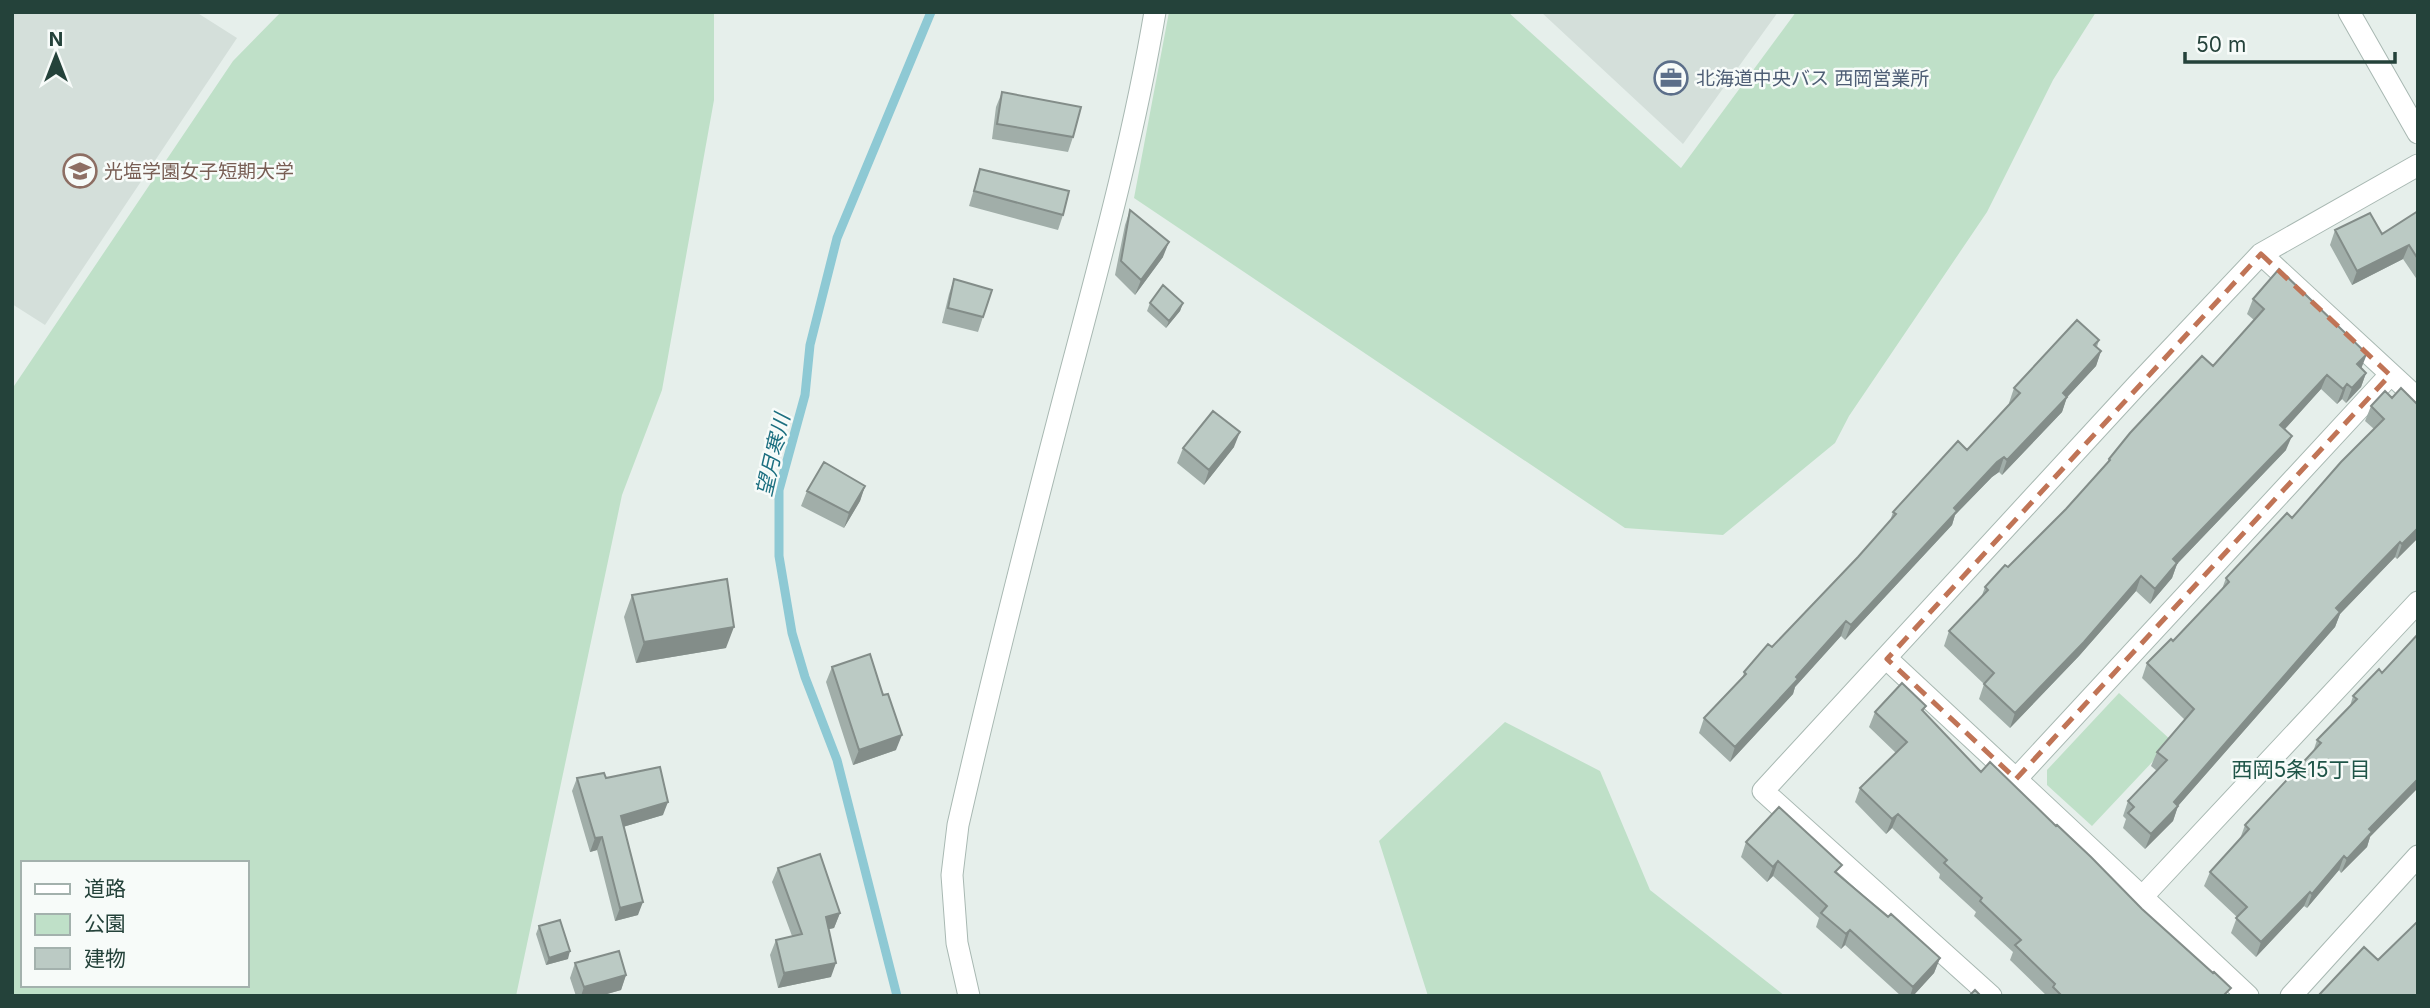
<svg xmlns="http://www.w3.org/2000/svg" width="2430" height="1008" viewBox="0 0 2430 1008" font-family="Inter,'Noto Sans JP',sans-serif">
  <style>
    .built { fill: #d4dfda }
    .green { fill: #bfe0c8; fill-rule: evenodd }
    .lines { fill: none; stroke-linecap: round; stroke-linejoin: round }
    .stream { stroke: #8ec9d4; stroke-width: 9 }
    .minor-casing { stroke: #a8b8b2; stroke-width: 23 }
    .tertiary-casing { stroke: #a8b8b2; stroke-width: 23 }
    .minor { stroke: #fff; stroke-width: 21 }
    .tertiary { stroke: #fff; stroke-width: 21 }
    .wall { fill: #a1aea9 }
    .shaded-wall { fill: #838d89 }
    .building { fill: #bbcac4; stroke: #838d89; stroke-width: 2 }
    .marked { fill: none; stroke: #c07456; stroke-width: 5; stroke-dasharray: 14 9; stroke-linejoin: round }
    .labels { text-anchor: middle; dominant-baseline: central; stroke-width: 5; stroke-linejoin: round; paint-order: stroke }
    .service-label { font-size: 19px; fill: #4e5e75; stroke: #f7fbf9; text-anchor: start }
    .education-label { font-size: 19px; fill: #785e54; stroke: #f7fbf9; text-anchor: start }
    .water-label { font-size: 21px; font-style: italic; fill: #1c6f80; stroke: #f7fbf9 }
    .neighbourhood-label { font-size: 21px; fill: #1f5548; stroke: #f7fbf9 }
  </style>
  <rect width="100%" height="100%" fill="#e6efeb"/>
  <path class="built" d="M12 12H196L237 38 45 325 12 304Z
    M1541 12H1778L1683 144Z"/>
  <path class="green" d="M281 12H714V100L662 390 622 495 516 996H12V389L233 61ZM23 863H247V985H23Z
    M1169 12H1508L1681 168 1796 12H2096L2053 80 1987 212 1849 416 1835 443 1723 535 1625 528 1134 198Z
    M2119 693 2172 741 2092 826 2047 785V770Z
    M1505 722 1600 771 1650 890 1785 996H1428L1379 841Z"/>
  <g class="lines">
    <path class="stream" d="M897 996 837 760 805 677 792 633 779 556V490L805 395 810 345 837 238 931 12"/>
    <defs>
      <path id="minor" d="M2261 254 2418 399
        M1887 659 2016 779 2390 375
        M2016 779 2248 996
        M2143 896 2418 602
        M1991 996 1763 791 2137 385 2261 254 2418 165
        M2291 996 2418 856"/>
      <path id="tertiary" d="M2349 12 2418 133
        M969 996 957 943 952 875 958 825C992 676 1030 527 1069 378 1101 257 1134 136 1155 12"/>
    </defs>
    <use href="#minor" class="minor-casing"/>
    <use href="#tertiary" class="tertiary-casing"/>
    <use href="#minor" class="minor"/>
    <use href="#tertiary" class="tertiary"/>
  </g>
  <path class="wall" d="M1002 92 1073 137 1068 152 992 139 996 107Z
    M980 169 1063 215 1058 230 969 206Z
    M1130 210 1163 257 1135 295 1115 275 1125 225Z
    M2418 211V281L2403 259 2352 285 2330 245 2335 230 2382 234Z
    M954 279 983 317 978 332 942 323 949 294Z
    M2253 299 2362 368 2366 373 2361 387 2346 403 2342 399 2337 404 2321 389 2285 429 2286 450 2177 564 2172 578 2150 604 2136 591 2079 656 2010 728 1979 699 1984 684 1944 646 1949 631 1981 598 1985 587 2008 567 2066 509 2107 464 2109 459 2213 366 2254 320 2247 314Z
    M1150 303H1183L1180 311 1166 328 1147 311Z
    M2099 340 2097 347 2101 351 2096 366 2067 397 2062 412 2002 475 1999 472 1992 477 1955 515 1952 525 1845 640 1841 636 1795 687 1793 694 1730 762 1699 733 1704 718 1743 677 1744 672 1772 647 1858 557 1890 521 1893 512 1967 450 2010 404 2009 403 2014 388Z
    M2392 398 2418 405V538L2397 559 2395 557 2340 614 2335 627 2178 806 2173 821 2145 849 2123 828 2126 819 2123 816 2128 801 2157 771 2151 766 2157 752 2185 720 2142 678 2147 663 2173 641 2222 589 2226 578 2292 518 2374 429 2365 421 2371 406Z
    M1234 447 1204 485 1177 463 1183 448Z
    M865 486 860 501 844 528 801 506 807 491Z
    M632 595 726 648 636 663 624 617Z
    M832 667 896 750 853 765 826 682Z
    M2379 669 2370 837 2367 847 2341 873 2339 870 2307 908 2304 906 2256 957 2231 933 2237 917 2204 886 2210 872 2240 839 2245 825 2313 752 2317 740 2350 706 2353 696Z
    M1926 706 1923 712 1981 772 2228 996H2047L2010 960 2013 952 1974 916 1976 912 1939 878 1940 874 1892 828 1886 834 1855 802 1860 788 1896 753 1869 727 1875 712Z
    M577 778H606L663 815 623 827 638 915 615 921 597 850 590 852 572 791Z
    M1746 842 1838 874 1940 958 1934 973 1913 996H1901L1845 945 1841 949 1816 927 1819 918 1773 876 1767 882 1741 857Z
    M778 868 840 913 834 928 829 929 831 977 778 988 770 955 776 940 792 936 772 882Z
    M539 926 568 959 546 965 536 934Z
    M575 963 626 975 621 990 600 996H576L570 978Z"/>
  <path class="shaded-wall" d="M1169 242 1163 257 1135 295 1141 280Z
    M2409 245 2403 259 2352 285 2357 271Z
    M1183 303 1180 311 1166 328 1169 321Z
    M2101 351 2096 366 2059 406 2067 397 2062 412 2002 475 2007 460 2063 393Z
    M2367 354 2361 369 2357 364Z
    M2366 373 2361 387 2346 403 2352 388Z
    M2327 375 2321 389 2275 440 2280 425Z
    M2347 384 2342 399 2337 404 2343 389Z
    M1240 432 1234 447 1204 485 1209 470Z
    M2292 436 2286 450 2177 564 2172 578 2150 604 2155 589 2173 559Z
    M2004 457 1999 472 1992 477 1955 515 1952 525 1845 640 1851 625 1954 508 1997 462Z
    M865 486 860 501 844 528 849 513Z
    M2418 528V538L2397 559 2402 544Z
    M2400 542 2395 557 2340 614 2335 627 2177 807 2178 806 2173 821 2145 849 2151 834 2174 802 2336 608Z
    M2141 576 2136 591 2079 656 2010 728 2015 713Z
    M1846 621 1841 636 1795 687 1793 694 1730 762 1735 747Z
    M734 627 726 648 636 663 644 642Z
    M902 735 896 750 853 765 859 750Z
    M2418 779V788L2370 837 2367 847 2341 873 2347 859 2369 829Z
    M668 802 663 815 616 829 621 816Z
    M1898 814 1892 828 1886 834 1892 819Z
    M602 837 597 850 590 852 595 838Z
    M2344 856 2339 870 2307 908 2312 894Z
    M1778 861 1773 876 1767 882 1773 867Z
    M2310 892 2304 906 2256 957 2261 942Z
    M643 902 638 915 615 921 620 908Z
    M840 913 834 928 820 931 826 917Z
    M1850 930 1845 945 1841 949 1846 934Z
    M570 951 568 959 546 965 549 958Z
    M1940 958 1934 973 1913 996H1910L1913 987Z
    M836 963 831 977 778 988 784 973Z
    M626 975 621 990 600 996H581L584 987Z"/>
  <path class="building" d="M1002 92 1081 107 1073 137 997 124Z
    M980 169 1069 191 1063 215 974 191Z
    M1130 210 1169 242 1141 280 1121 261Z
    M2418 211V259L2409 245 2357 271 2335 230 2370 213 2382 234Z
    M2279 269 2367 354 2357 364 2366 373 2352 388 2347 384 2343 389 2327 375 2280 425 2292 436 2173 559 2177 563 2155 589 2141 576 2084 642 2015 713 1984 684 1994 673 1949 631 1988 590 1985 587 2005 565 2008 567 2066 509 2110 460 2109 459 2130 433 2202 356 2213 366 2264 309 2253 299Z
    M954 279 992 290 983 317 948 308Z
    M1163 285 1183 303 1169 321 1150 303Z
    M2077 320 2099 340 2094 345 2101 351 2063 393 2067 397 2007 460 2004 457 1997 462 1954 508 1957 511 1851 625 1846 621 1796 677 1798 679 1735 747 1704 718 1746 674 1744 672 1768 644 1772 647 1858 557 1896 514 1893 512 1958 441 1967 450 2020 393 2014 388Z
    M2401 388 2418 405V528L2402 544 2400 542 2336 608 2340 612 2174 802 2178 806 2151 834 2128 813 2134 807 2128 801 2167 760 2157 752 2194 709 2147 663 2171 639 2173 641 2229 582 2226 578 2287 513 2292 518 2341 462 2384 419 2371 406 2385 391 2392 398Z
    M1213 411 1240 432 1209 470 1183 448Z
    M824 462 865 486 849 513 807 491Z
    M727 579 734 627 644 642 632 595Z
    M2418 634V779L2369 829 2372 832 2347 859 2344 856 2312 894 2310 892 2261 942 2236 918 2247 907 2210 872 2249 829 2245 825 2321 743 2317 740 2357 699 2353 696 2379 669 2382 673Z
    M870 654 883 695 888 694 902 735 859 750 832 667Z
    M1902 683 1926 706 1922 710 1981 772 1990 762 2056 826 2057 825 2091 857 2142 909 2213 973 2214 972 2231 988 2223 996H2062L2053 987 2055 984 2015 945 2021 940 1980 901 1982 898 1944 863 1947 860 1898 814 1892 819 1860 788 1907 742 1875 712Z
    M660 767 668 802 621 816 643 902 620 908 602 837 595 838 577 778 604 773 606 778Z
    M1779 807 1842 865 1835 872 1888 917 1891 914 1940 958 1913 987 1850 930 1846 934 1821 913 1827 906 1778 861 1773 867 1746 842Z
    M820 854 840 913 826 917 836 963 784 973 776 940 802 934 778 868Z
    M560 920 570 951 549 958 539 926Z
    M2418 921V996H2318L2364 947 2378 960Z
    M619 951 626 975 584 987 575 963Z
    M1975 990 1981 996H1969Z"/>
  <path class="marked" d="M2261 254 2390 375 2016 779 1887 659Z"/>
  <defs>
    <symbol id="office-ring" viewBox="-11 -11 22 22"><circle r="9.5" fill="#f7fbf9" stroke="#5c6f8a" stroke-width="1.5"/><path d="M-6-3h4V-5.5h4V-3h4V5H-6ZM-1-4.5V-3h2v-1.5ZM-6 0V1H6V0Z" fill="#5c6f8a"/></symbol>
    <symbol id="university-ring" viewBox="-11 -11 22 22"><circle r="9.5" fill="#f7fbf9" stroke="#8d6e63" stroke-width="1.5"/><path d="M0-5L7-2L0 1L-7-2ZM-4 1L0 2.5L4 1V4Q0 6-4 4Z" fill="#8d6e63"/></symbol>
  </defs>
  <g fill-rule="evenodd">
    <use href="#office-ring" x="1652" y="59" width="38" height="38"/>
    <use href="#university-ring" x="61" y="152" width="38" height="38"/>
  </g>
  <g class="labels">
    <g class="service-label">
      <text x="1696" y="78">北海道中央バス 西岡営業所</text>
    </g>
    <g class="education-label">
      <text x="104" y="171">光塩学園女子短期大学</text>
    </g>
    <g class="water-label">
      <text transform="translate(773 455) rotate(-77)">望月寒川</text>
    </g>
    <g class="neighbourhood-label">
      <text x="2301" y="769">西岡5条15丁目</text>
    </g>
  </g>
  <rect width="2430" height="1008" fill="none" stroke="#24423a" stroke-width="28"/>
  <rect x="21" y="861" width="228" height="126" fill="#f7fbf9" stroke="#a3b1ad" stroke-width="2"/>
  <rect x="35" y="884" width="35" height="10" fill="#ffffff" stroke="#a3b1ad" stroke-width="2"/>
  <text x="84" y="896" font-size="21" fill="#24423a">道路</text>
  <rect x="35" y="914" width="35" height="21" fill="#bfe0c8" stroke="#a3b1ad" stroke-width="2"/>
  <text x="84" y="931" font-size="21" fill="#24423a">公園</text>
  <rect x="35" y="948" width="35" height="21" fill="#bbcac4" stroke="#a3b1ad" stroke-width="2"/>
  <text x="84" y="966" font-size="21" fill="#24423a">建物</text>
  <g transform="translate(56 56)" stroke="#f7fbf9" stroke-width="5" paint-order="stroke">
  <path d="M0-5L12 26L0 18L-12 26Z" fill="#24423a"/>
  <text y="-10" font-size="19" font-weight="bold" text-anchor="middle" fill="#24423a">N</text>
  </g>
  <path d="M2185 52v10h210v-10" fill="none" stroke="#24423a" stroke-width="3.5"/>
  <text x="2196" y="52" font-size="21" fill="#24423a" stroke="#f7fbf9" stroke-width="5" paint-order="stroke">50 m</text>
</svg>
